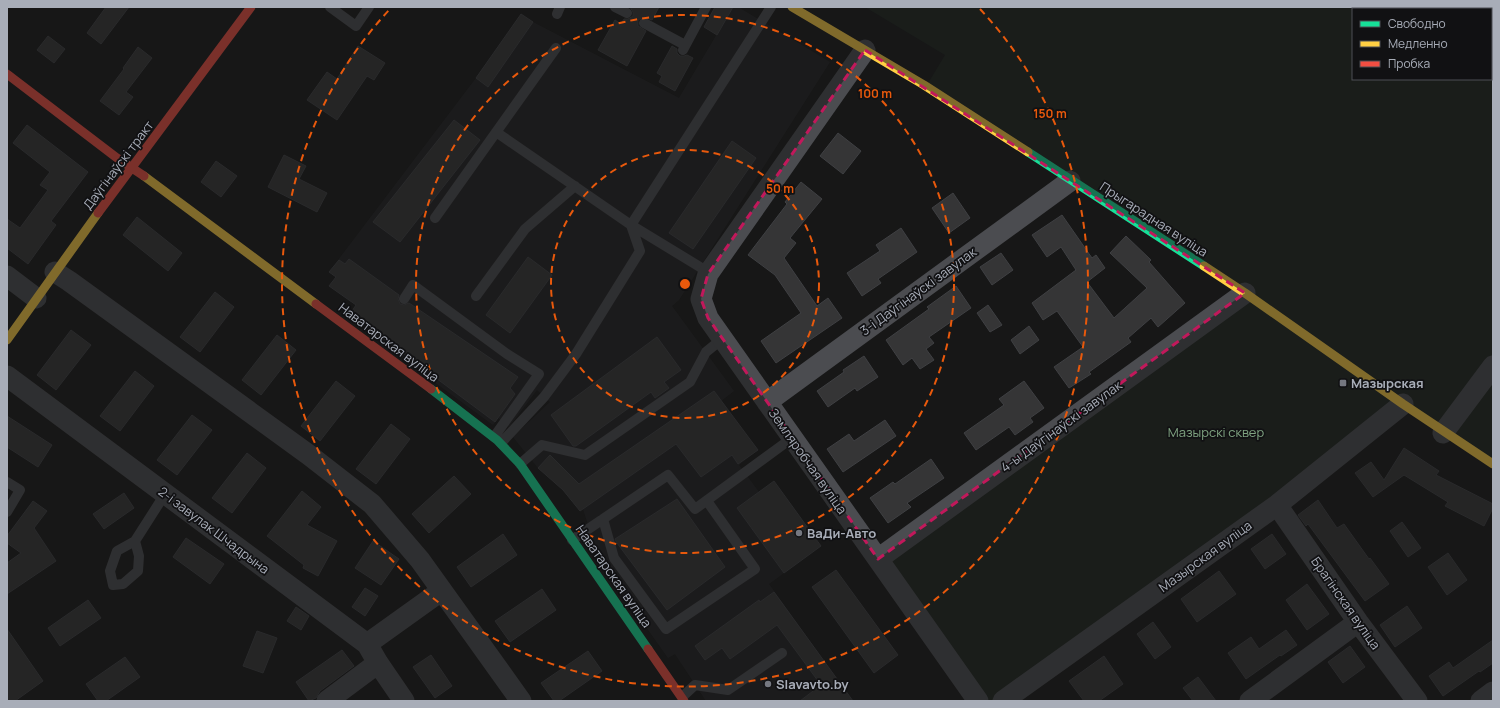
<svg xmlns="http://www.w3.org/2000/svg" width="1500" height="708" viewBox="0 0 1500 708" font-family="Manrope,sans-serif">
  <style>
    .built { fill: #212123 }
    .green { fill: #1d241e; fill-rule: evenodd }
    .building { fill: #353536; stroke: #3f4043 }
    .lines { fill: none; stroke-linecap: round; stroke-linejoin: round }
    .lane { stroke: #4b4c50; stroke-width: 10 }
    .street { stroke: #4b4c50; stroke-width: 21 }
    .fast { stroke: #16e098; stroke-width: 9 }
    .slow { stroke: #ffcf43; stroke-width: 9 }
    .jam { stroke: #f24e42; stroke-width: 9 }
    .marked { fill: none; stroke: #c2185b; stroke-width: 3; stroke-dasharray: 8 5; stroke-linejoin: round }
    .ring { fill: none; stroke: #e8590c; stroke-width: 2; stroke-dasharray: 7 5 }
    .poi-dot { fill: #757880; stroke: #111113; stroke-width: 1.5 }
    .labels { text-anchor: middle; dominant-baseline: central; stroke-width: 3.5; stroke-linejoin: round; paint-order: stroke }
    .street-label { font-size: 13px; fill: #a8adb8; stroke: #111113 }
    .poi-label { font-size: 13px; font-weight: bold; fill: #a8adb8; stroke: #111113; text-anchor: start }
    .park-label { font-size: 13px; fill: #7fa381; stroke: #111113 }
    .centre { fill: #e8590c; stroke: #111113; stroke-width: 2 }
    .ring-label { font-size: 12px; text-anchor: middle; font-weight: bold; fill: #e8590c; stroke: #111113; stroke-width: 3.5; stroke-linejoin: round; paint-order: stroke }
  </style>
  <rect width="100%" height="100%" fill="#171717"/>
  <path class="built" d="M733 7H738L830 62 679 300 672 306 734 391 721 401 758 450 739 465 759 492 774 481 821 546 769 584 845 690 830 701H706L675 654 668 658 600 562 583 509 580 511 563 490 538 468 513 437 550 402 537 390 509 427 498 418 493 425 347 318 356 305 329 286 336 277 329 272 476 78 521 14 533 22 679 98Z"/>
  <path class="green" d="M865 7H1493V461L927 85 945 55ZM1353 9H1491V79H1353Z
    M1245 293 1403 404 1003 701H978L878 559Z"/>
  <path class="building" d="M106 7H129L101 44 87 33Z
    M630 7H659L652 20 644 17 638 20V26L646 31 627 66 598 50 615 20 621 24 624 19H628L633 16V12Z
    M715 7H733L717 35 704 27Z
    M521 14 533 22 488 87 476 78Z
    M48 36 65 49 54 63 37 50Z
    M358 46 385 63 374 80 367 76 337 120 307 100 327 72 337 79Z
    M672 46 677 49V53L680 56H684L687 55 693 58 675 91 659 82 662 76 657 73Z
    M138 47 152 58 126 92 133 97 119 115 100 101 124 69 123 68Z
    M454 120 480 140 400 242 373 222Z
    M27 125 88 172 51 221 56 225 28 264 7 248V219L20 228 48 190 40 185 50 172 13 143Z
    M838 133 861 151 843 174 820 156Z
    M732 141 756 158 693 249 669 233Z
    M284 155 306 166 299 179 327 193 317 212 268 187Z
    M216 161 237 176 221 197 201 182Z
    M801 182 822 199 790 238 796 243 784 258 817 306 828 298 842 318 776 363 761 341 801 313 775 275 748 255 787 204 785 202Z
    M953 193 970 218 949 233 932 208Z
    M1062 215 1092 258 1096 255 1105 268 1087 282 1114 318 1147 288 1110 253 1126 236 1151 260 1149 262 1185 303 1158 327 1151 318 1128 338 1131 342 1089 372 1091 374 1069 388 1054 367 1083 347 1057 311 1043 320 1032 303 1076 270 1061 247 1047 257 1032 235Z
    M137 217 182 253 168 271 123 235Z
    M901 228 917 252 878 279 881 283 862 296 847 273 880 251 876 245Z
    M1001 253 1013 270 992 285 980 267Z
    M528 257 552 275 510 333 486 315Z
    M349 259 399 295 398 299 400 304 404 305 409 303 518 377 510 388 515 394 495 422 350 314 356 305 329 286 336 277 329 272 339 260 345 264Z
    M956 286 971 308 929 337 934 343 926 349 934 360 920 369 912 358 903 365 886 340 929 309 927 307Z
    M215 292 234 307 200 352 180 337Z
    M988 305 1002 325 990 332 977 313Z
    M1029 326 1039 340 1020 354 1011 340Z
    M71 330 91 345 56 390 37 375Z
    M277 335 296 350 261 395 242 380Z
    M657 337 681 370 664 382 669 388 655 398 651 392 576 446H573L551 415Z
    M864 356 878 377 857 391 855 388 828 407 817 391 844 372 843 370Z
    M135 371 154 386 120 431 100 416Z
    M336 381 355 396 320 441 301 426Z
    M1024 381 1044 408 1030 418 1033 422 1015 435 1009 427 976 450 964 433 1004 405 999 399Z
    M714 391 758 450 738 464 732 455 701 477 676 444 580 511 563 490 538 468 550 455 579 484Z
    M192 415 212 430 177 475 157 460Z
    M7 416 52 445 38 467 7 447Z
    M885 420 896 436 843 472 827 449 849 434 854 441Z
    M391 424 410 439 376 484 356 469Z
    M1404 448 1439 471 1436 475 1493 504V508L1484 526 1445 506 1448 502 1404 475 1373 497 1355 473 1371 462 1384 480Z
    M247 453 266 468 232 513 212 498Z
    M931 459 944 478 907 503 911 507 888 523 870 498 893 482 895 484Z
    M454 476 471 494 429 533 412 514Z
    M774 481 821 546 784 573 737 508Z
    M302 491 321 507 307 525 337 541 318 576 303 568 304 565 267 536Z
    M124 493 134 508 104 529 93 514Z
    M677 499 725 567 667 610 617 543 615 539Z
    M1318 500 1337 528 1344 524 1369 559 1370 558 1389 584 1365 601 1308 524 1306 526 1298 515Z
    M33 501 47 511 34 528 56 561 7 594V563L21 553 7 543V536Z
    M1402 522 1421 548 1408 557 1390 531Z
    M503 534 517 555 471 587 457 567Z
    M1272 534 1286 554 1265 569 1251 549Z
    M186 538 224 564 210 584 173 557Z
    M373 541 399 559 381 585 355 568Z
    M1448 553 1467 580 1447 595 1428 567Z
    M836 570 898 655 874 673 812 587Z
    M1219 571 1236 594 1197 622 1181 599Z
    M1307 584 1329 614 1307 630 1286 600Z
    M365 588 378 596 365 616 352 607Z
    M542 589 556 610 510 642 495 621Z
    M774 592 853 701H800L821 685 777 625 730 659 722 648 705 660 695 646 759 600 760 602Z
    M88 600 101 618 60 646 48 628Z
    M1407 606 1422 628 1395 647 1380 625Z
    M296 607 309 616 301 630 287 621Z
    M1153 622 1171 647 1155 659 1137 634Z
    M7 629 43 681 15 701H7Z
    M1286 630 1297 645 1281 656 1280 655 1246 679 1228 653 1251 637 1259 649Z
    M257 631 277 638 263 673 243 666Z
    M1493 640V663L1480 672 1479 671 1443 696 1429 676 1449 662 1453 668Z
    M1350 646 1365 667 1343 683 1328 662Z
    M342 650 354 666 320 691 316 698 309 701 296 682Z
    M588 651 602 671 559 701H554L541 683Z
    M431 655 452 686 435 698 413 667Z
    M1104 656 1123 684 1099 701H1084L1069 681Z
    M125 657 140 677 106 701H98L86 684Z
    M1198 677 1216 701H1193L1183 688Z"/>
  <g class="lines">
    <path class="lane" d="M330 7 356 26 369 7
      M615 7 627 13
      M557 14 560 7
      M644 23 685 45
      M683 50 706 7
      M496 132 631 225 700 267 708 274
      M435 218 556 48
      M631 225 771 7
      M476 296 525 229 575 186
      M404 299 413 285 507 354 539 374 494 437
      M501 443 544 397 576 354 640 251 631 225
      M520 464 542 445 585 455 690 382 706 352 722 339
      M7 482 20 490 7 512
      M603 519 614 558 666 629 755 569 707 501
      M572 540 668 475 695 509 792 438
      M135 541 117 551 110 571 113 585 123 584 138 571 139 556 135 541 165 494
      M682 697 695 685 728 690 782 653"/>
    <path class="street" d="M865 50 708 274 701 299 708 318 978 701
      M55 272 69 281 309 455 372 504 420 560 521 701
      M7 276 36 298
      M7 376 367 644 378 663 404 701
      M767 402 1070 181
      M1443 433 1493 366
      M1277 505 1358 622 1417 701
      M878 559 1245 293
      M367 644 441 591
      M327 701 378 663
      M1003 701 1277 505 1403 404
      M1250 701 1358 622
      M1481 701 1493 692"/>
    <path class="fast" d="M1028 152 1204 266
      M431 389 497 440 520 464 648 649"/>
    <path class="slow" d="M792 7 924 85 1028 152
      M144 176 316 304
      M1204 266 1245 293 1403 404 1493 464
      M7 340 98 213"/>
    <path class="jam" d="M7 74 117 158 144 176
      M98 213 251 7
      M316 304 431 389
      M648 649 684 701"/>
  </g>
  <path d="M0 0H1500V708H0ZM865 50 1245 293 878 559 708 318 701 299 708 274Z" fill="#171717" fill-opacity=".55" fill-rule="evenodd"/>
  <path class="marked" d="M865 50 1245 293 878 559 708 318 701 299 708 274Z"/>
  <g class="ring">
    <circle cx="685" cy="284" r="134"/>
    <circle cx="685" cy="284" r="269"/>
    <path d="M980 9A403 403 0 1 1 390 9"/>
  </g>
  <g class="poi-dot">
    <rect x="1339" y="379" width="8" height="8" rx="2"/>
    <circle cx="799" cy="533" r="4"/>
    <circle cx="768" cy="684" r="4"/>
  </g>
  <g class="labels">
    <g class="street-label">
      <text transform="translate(118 165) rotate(-53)">Даўгінаўскі тракт</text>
      <text transform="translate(1154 219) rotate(33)">Прыгарадная вуліца</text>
      <text transform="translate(918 291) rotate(-36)">3-і Даўгінаўскі завулак</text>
      <text transform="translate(389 342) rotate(37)">Наватарская вуліца</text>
      <text transform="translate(1061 426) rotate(-36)">4-ы Даўгінаўскі завулак</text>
      <text transform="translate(808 461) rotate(55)">Земляробчая вуліца</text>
      <text transform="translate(214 530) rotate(37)">2-і завулак Шчадрына</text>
      <text transform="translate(1205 556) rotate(-36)">Мазырская вуліца</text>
      <text transform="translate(614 576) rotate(55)">Наватарская вуліца</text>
      <text transform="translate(1346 603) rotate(55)">Брагінская вуліца</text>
    </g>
    <g class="poi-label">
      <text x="1351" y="383">Мазырская</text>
      <text x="807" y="533">ВаДи-Авто</text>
      <text x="776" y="684">Slavavto.by</text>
    </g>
    <g class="park-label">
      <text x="1216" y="432">Мазырскі сквер</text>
    </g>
  </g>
  <circle cx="685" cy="284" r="6" class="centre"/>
  <g class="ring-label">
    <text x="875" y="98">100 m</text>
    <text x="1050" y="118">150 m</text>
    <text x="780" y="193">50 m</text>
  </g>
  <rect width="1500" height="708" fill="none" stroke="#a8adb8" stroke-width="16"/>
  <rect x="1352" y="8" width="140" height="72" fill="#111113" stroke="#4d4f55"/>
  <rect x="1360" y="21" width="20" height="6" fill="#16e098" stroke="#4d4f55"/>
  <text x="1388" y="28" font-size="12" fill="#a8adb8">Свободно</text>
  <rect x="1360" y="41" width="20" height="6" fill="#ffcf43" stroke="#4d4f55"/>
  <text x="1388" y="48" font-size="12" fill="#a8adb8">Медленно</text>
  <rect x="1360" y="61" width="20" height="6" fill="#f24e42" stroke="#4d4f55"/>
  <text x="1388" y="68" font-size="12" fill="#a8adb8">Пробка</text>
</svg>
